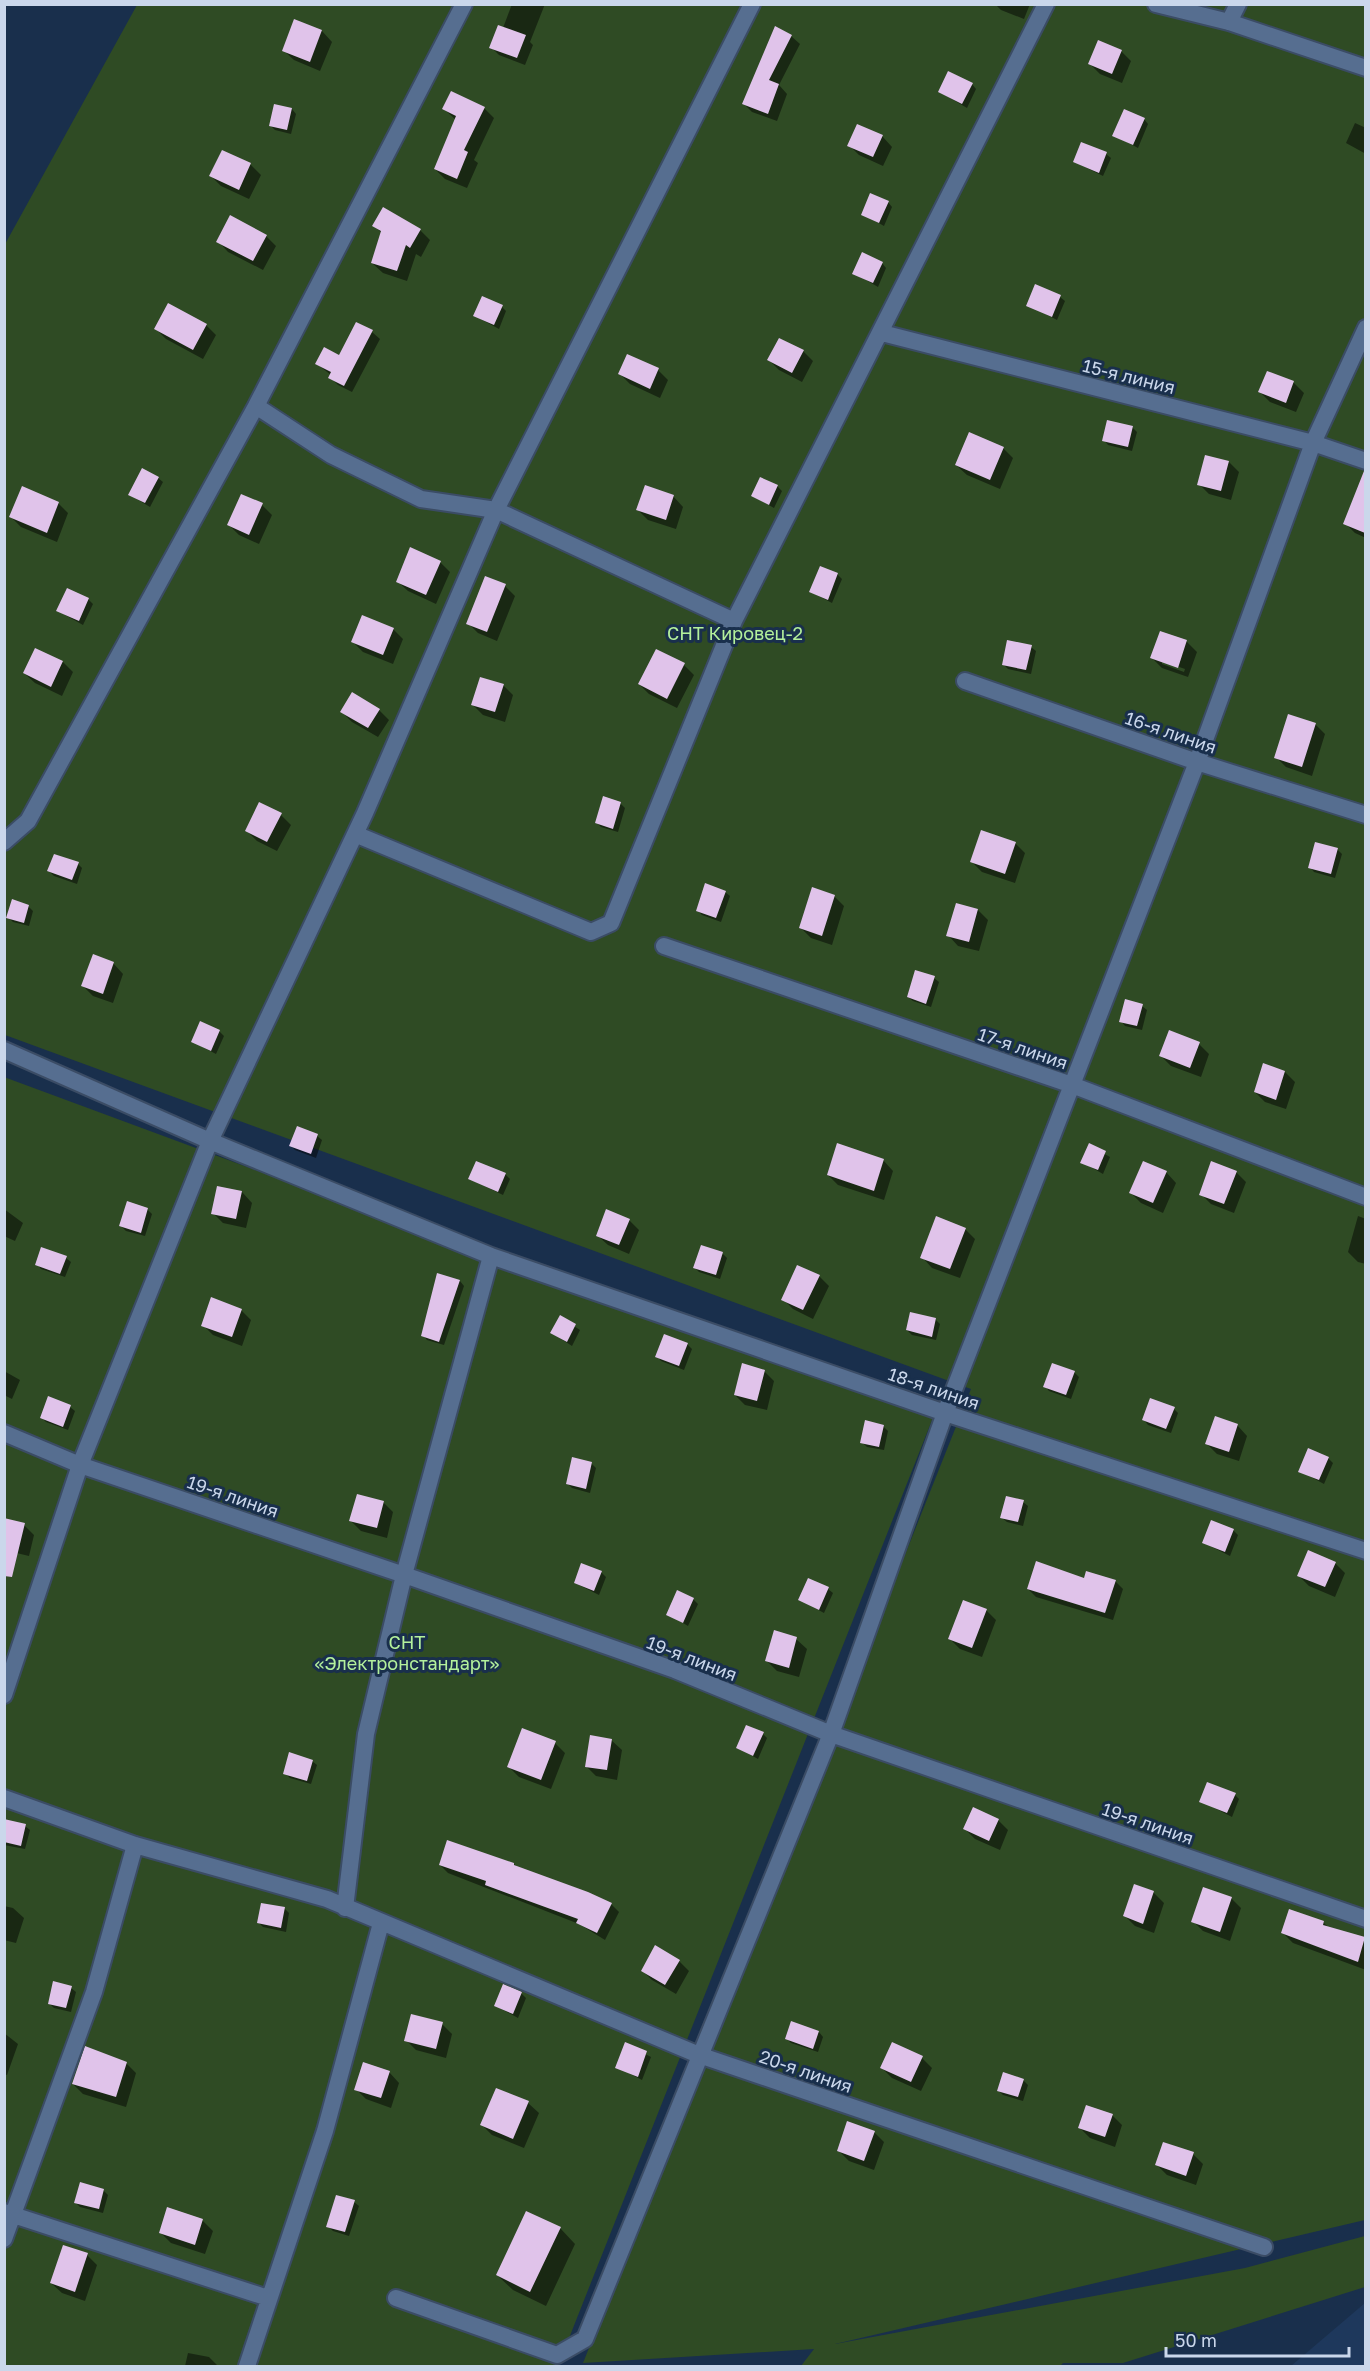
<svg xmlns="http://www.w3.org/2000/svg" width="1370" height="2371" viewBox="0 0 1370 2371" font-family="'Golos Text',sans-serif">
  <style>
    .built { fill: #1e385c }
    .green { fill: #2f4b24 }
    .shadow { fill: #0007; fill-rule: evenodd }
    .building { fill: #e0c3ea }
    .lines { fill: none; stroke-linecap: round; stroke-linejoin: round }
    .minor-casing { stroke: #3b4c65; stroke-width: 20 }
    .minor { stroke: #566e90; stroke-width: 16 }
    .labels { text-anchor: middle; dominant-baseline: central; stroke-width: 6; stroke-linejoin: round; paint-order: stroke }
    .street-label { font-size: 18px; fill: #cad7eb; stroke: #192f4c }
    .park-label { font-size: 18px; fill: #b4f19c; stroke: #192f4c }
  </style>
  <rect width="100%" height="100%" fill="#192f4c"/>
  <path class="built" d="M1365 2303V2366H1291Z"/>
  <path class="green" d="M137 5H1365V2220L835 2344 1245 2268 1365 2236V2287L1123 2363H1063L1060 2366H801L814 2349 583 2363 971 1389 5 1035 4 246Z
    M4 1077 472 1250 938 1405 558 2366H5Z"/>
  <path class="shadow" d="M512 4H545L530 42 533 45 525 65 499 55 491 47 503 28Z
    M995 4H1030L1024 19 1001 10Z
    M295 21 322 31 332 42 320 71 294 60 283 50Z
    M791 36 800 44 779 85 787 94 777 121 752 112 744 104Z
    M1121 51 1131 61 1122 83 1100 74 1090 64Z
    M972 84 976 89 967 108 940 92Z
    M484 108 494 118 474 160 478 163 467 188 445 179 435 169 456 120 444 109Z
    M292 109 296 114 291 134 275 130 270 125Z
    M1144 119 1148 124 1138 148 1114 135Z
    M1355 123 1366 128V154L1346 143Z
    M882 136 892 147 883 166 859 155 849 145Z
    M222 152 251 165 261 175 249 199 221 186 211 176Z
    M1106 154 1111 158 1103 176 1075 162Z
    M888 202 892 207 884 226 863 214Z
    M383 209 420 230 430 240 421 257 416 254 407 281 383 273 372 263 382 233 374 226Z
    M266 236 276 246 263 270 228 252 218 241Z
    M882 263 886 268 878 287 854 273Z
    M1060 297 1065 301 1057 320 1028 305Z
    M502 307 506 311 499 329 475 316Z
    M206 325 216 335 203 359 166 339 156 329Z
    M372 332 380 339 352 392 338 385 330 377 331 375 317 364 340 357Z
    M803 351 813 361 802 382 779 370 769 360Z
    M658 370 668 380 660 398 630 384 620 374Z
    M1268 373 1294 383 1304 393 1296 412 1270 402 1260 392Z
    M1132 427 1137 432 1132 451 1108 445 1104 440Z
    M1003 448 1013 458 1000 489 967 475 956 465Z
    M1229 462 1239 472 1231 500 1209 494 1199 484Z
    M158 478 163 482 150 507 130 495Z
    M777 486 782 491 774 508 753 496Z
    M673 496 683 507 676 529 648 520 638 510Z
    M1355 499 1366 503V538L1355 533 1345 523Z
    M58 503 68 513 57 542 21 527 11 517Z
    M262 505 272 515 259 544 239 535 229 525Z
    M440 562 450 572 436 604 408 591 397 581Z
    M837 574 842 579 832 603 811 592Z
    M505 586 515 596 497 641 478 633 468 623Z
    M88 599 93 604 83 625 58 611Z
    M393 629 403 639 393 664 363 652 353 642Z
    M1161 632 1187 642 1197 652 1188 677 1162 668 1152 658ZM1162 661 1185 669 1184 672 1162 664Z
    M1031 647 1036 651 1031 674 1008 669 1004 665Z
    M35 650 63 662 73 672 62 696 35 683 24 673Z
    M684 665 694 675 677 708 649 694 639 684Z
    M503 685 513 695 505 722 483 715 473 705Z
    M379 710 389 720 378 737 352 722 342 712Z
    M1315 724 1325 734 1312 776 1286 767 1276 757Z
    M620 803 625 808 618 832 601 827 597 823Z
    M281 815 291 825 277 851 257 841 247 831Z
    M1015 843 1025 853 1015 883 982 872 972 862Z
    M1337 849 1342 854 1335 878 1314 872 1310 867Z
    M78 864 82 868 77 884 54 876 49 871Z
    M725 892 730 896 721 922 702 915 698 911Z
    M834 896 844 906 832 945 811 938 801 928Z
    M28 906 33 911 29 926 13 922 8 917Z
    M978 910 988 920 979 951 958 946 948 935Z
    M113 963 123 974 113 1003 93 996 83 986Z
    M934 978 939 982 931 1007 913 1001 908 997Z
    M1142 1006 1147 1010 1142 1030 1125 1026 1121 1021Z
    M219 1031 224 1036 216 1054 193 1042Z
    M1199 1044 1209 1054 1201 1077 1171 1066 1161 1056Z
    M1285 1072 1295 1082 1286 1109 1265 1102 1255 1092Z
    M317 1136 322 1140 316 1158 295 1150 291 1146Z
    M1089 1145 1110 1157 1103 1174 1082 1162Z
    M883 1160 893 1171 884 1200 838 1185 828 1175Z
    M1166 1172 1176 1183 1163 1213 1141 1203 1131 1193Z
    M1236 1172 1246 1182 1234 1213 1211 1204 1201 1194Z
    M505 1174 510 1179 503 1195 470 1179Z
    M242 1192 252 1203 246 1228 223 1223 213 1213Z
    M4 1209 23 1223 15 1241 4 1236Z
    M147 1209 152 1214 145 1236 126 1231 121 1226Z
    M1358 1216 1366 1219V1264L1358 1262 1348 1252Z
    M629 1220 639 1230 629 1254 608 1245 597 1235Z
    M965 1229 975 1239 960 1278 932 1268 922 1257Z
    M723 1254 727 1258 720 1279 699 1272 695 1268Z
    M66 1258 71 1262 65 1277 41 1269 37 1264Z
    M438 1275 460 1281 464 1286 444 1345 427 1340 423 1335Z
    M819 1276 829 1286 813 1319 793 1309 783 1299Z
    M241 1310 251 1320 242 1346 213 1335 203 1325Z
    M560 1317 580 1330 572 1346 552 1333Z
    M935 1319 940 1324 936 1340 912 1335 907 1330Z
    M687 1344 692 1349 684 1370 661 1361 657 1356Z
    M4 1371 20 1380 12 1399 4 1395Z
    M764 1371 774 1381 767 1410 745 1405 735 1395Z
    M1074 1372 1079 1377 1071 1399 1049 1391 1045 1386Z
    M70 1407 75 1411 68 1430 46 1422 42 1418Z
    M1174 1409 1178 1413 1171 1433 1148 1425 1144 1420Z
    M1237 1425 1247 1436 1239 1461 1217 1454 1207 1444Z
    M883 1426 888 1431 884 1450 867 1447 862 1442Z
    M1328 1458 1333 1463 1324 1484 1300 1471Z
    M591 1463 596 1468 590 1493 572 1488 568 1484Z
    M383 1502 393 1512 387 1538 361 1531 351 1521Z
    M1023 1502 1028 1506 1023 1526 1007 1522 1002 1518Z
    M24 1525 34 1535 29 1556 4 1550Z
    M1233 1530 1238 1535 1230 1556 1204 1543Z
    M1335 1563 1345 1573 1335 1597 1309 1586 1299 1576Z
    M601 1572 606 1577 599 1595 575 1583Z
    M1085 1580 1115 1581 1123 1589 1113 1620 1036 1597 1028 1589Z
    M828 1589 833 1593 824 1613 800 1600Z
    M693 1599 698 1604 688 1626 668 1614Z
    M986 1610 996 1620 982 1657 960 1649 950 1639Z
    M796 1639 807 1649 799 1677 777 1671 767 1661Z
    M763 1734 767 1738 758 1759 738 1748Z
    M611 1740 622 1750 617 1780 596 1776 586 1766Z
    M555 1743 565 1753 551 1789 519 1777 509 1767Z
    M312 1761 317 1765 311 1784 290 1778 285 1773Z
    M1235 1795 1239 1799 1232 1817 1201 1801Z
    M998 1820 1008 1830 1000 1850 975 1839 965 1829Z
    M4 1821 25 1826 30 1830 25 1849 4 1845Z
    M514 1864 518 1868 588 1893 611 1904 619 1912 605 1940 579 1924 448 1873 440 1865Z
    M1135 1886 1154 1893 1164 1903 1154 1933 1135 1926 1125 1916Z
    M1231 1898 1241 1908 1230 1941 1203 1931 1193 1921Z
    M4 1906 13 1908 24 1918 16 1943 4 1940Z
    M285 1909 289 1913 286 1932 263 1927 259 1923Z
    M1323 1922 1329 1928 1366 1940V1970L1293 1943 1283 1933Z
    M679 1961 689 1971 676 1994 652 1980 642 1970Z
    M71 1988 76 1992 71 2012 54 2008 49 2003Z
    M521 1993 526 1998 518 2018 496 2006Z
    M442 2024 452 2034 446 2058 416 2050 406 2040Z
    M819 2032 823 2037 818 2052 791 2043 787 2039Z
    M4 2033 18 2044 7 2075 4 2074Z
    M626 2044 651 2057 642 2080 617 2067Z
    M922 2058 932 2068 921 2091 892 2078 882 2068Z
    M126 2063 136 2073 126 2107 83 2094 73 2084Z
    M389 2072 399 2083 391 2108 366 2099 356 2089Z
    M1023 2080 1028 2085 1023 2101 1003 2095 998 2090Z
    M497 2090 528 2103 539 2113 524 2148 492 2135 482 2125Z
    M1112 2115 1122 2125 1115 2147 1090 2138 1080 2128Z
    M874 2132 884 2142 874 2170 849 2161 839 2151Z
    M1193 2154 1203 2164 1196 2185 1167 2175 1157 2165Z
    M103 2190 108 2195 103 2213 80 2207 76 2203Z
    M354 2202 359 2206 349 2236 333 2231 328 2226Z
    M168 2209 203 2221 213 2231 205 2254 171 2243 161 2233Z
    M560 2228 575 2244 546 2306 513 2290 497 2275Z
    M87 2255 97 2265 85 2301 62 2293 51 2283Z
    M188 2353 209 2357 218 2366H185Z"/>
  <path class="building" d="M294 19 322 30 310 62 282 51Z
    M498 25 526 35 517 58 489 48Z
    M775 26 792 35 769 80 779 84 768 114 742 104Z
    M1098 40 1122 50 1112 74 1088 64Z
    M948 71 973 83 962 104 938 92Z
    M451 91 485 107 464 150 468 152 457 179 434 169 456 116 442 109Z
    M274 104 292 108 287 130 269 126Z
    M1124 109 1145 118 1133 145 1112 136Z
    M857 124 883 135 873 157 847 146Z
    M1081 142 1107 152 1099 173 1073 162Z
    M222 150 251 163 239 190 209 176Z
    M870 193 889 201 879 223 861 215Z
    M383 207 421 229 410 248 406 245 397 271 371 263 381 231 372 226Z
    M230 215 267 235 253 261 216 242Z
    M862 252 883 262 873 283 852 274Z
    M1035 284 1061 295 1052 317 1026 306Z
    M482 296 503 305 494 325 473 316Z
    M168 303 207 324 193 350 154 329Z
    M356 322 373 330 344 386 328 378 331 372 315 364 324 347 339 355Z
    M779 338 804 350 792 373 767 360Z
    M627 354 659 368 650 389 618 374Z
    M1267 371 1294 381 1286 403 1258 392Z
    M1107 420 1133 426 1128 447 1102 441Z
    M969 432 1004 447 990 480 955 465Z
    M1205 455 1229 461 1221 491 1197 485Z
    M142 468 159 477 145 503 128 495Z
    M1364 471H1365V533L1343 524Z
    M760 477 778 485 769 505 751 496Z
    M645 485 674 495 666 520 636 510Z
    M22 486 59 502 47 533 9 517Z
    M241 494 263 503 249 535 227 525Z
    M410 547 441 561 426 595 396 582Z
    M820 566 838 573 828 600 809 592Z
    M485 576 506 584 487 632 466 624Z
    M67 588 89 598 79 621 56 611Z
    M362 615 394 628 383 655 351 642Z
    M1160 631 1187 640 1178 668 1150 658Z
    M1007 640 1032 645 1026 670 1002 665Z
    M35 648 63 661 51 687 23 673Z
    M656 649 685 663 667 699 638 684Z
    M480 677 504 684 495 712 471 705Z
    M352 692 380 709 368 728 340 712Z
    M1288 714 1316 723 1302 767 1274 758Z
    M603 796 621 802 613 829 595 823Z
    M259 802 282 813 267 842 245 831Z
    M981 830 1016 842 1005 874 970 862Z
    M1315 842 1338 848 1331 874 1308 868Z
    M54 854 79 862 72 880 47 871Z
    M705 883 726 891 716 918 696 911Z
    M812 887 835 895 822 936 799 928Z
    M12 899 29 905 24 923 6 918Z
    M956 903 978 909 969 942 946 936Z
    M93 954 114 962 103 994 81 986Z
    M915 970 935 976 926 1004 907 997Z
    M1125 999 1143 1004 1137 1026 1119 1022Z
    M200 1021 220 1030 211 1051 191 1042Z
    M1169 1030 1200 1042 1190 1068 1159 1056Z
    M1263 1063 1285 1071 1276 1100 1254 1092Z
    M297 1126 318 1134 311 1154 289 1146Z
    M837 1143 884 1159 874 1191 827 1175Z
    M1089 1143 1106 1151 1098 1170 1080 1163Z
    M476 1161 506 1173 498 1192 468 1179Z
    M1143 1161 1167 1171 1153 1203 1129 1193Z
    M1211 1161 1237 1171 1224 1204 1199 1195Z
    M217 1186 242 1191 236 1219 211 1214Z
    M127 1201 148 1208 141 1233 119 1226Z
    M606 1209 630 1219 619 1245 596 1236Z
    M936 1216 966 1228 950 1269 920 1258Z
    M701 1245 723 1252 716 1275 693 1268Z
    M41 1247 67 1256 60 1274 35 1265Z
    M797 1265 820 1275 803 1310 781 1300Z
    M437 1273 460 1280 439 1342 421 1336Z
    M211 1297 242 1309 232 1337 201 1326Z
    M910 1312 936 1318 932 1337 906 1330Z
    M560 1315 576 1324 567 1342 550 1333Z
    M664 1334 688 1343 679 1366 655 1357Z
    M742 1363 765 1370 757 1401 734 1395Z
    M1052 1363 1075 1371 1066 1395 1043 1387Z
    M48 1396 71 1405 63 1427 40 1418Z
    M1150 1398 1175 1407 1166 1429 1142 1420Z
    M1215 1416 1238 1424 1229 1452 1205 1444Z
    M865 1420 884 1425 879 1447 860 1443Z
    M1308 1448 1329 1457 1319 1480 1298 1472Z
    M572 1457 592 1462 586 1489 566 1484Z
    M357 1494 384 1501 377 1528 349 1521Z
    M1006 1496 1024 1500 1018 1522 1000 1518Z
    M4 1518 25 1523 12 1577 4 1576Z
    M1211 1520 1234 1529 1225 1552 1202 1543Z
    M1308 1550 1336 1562 1325 1587 1297 1576Z
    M1036 1561 1084 1578 1086 1571 1116 1580 1105 1613 1027 1589Z
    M581 1563 602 1571 594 1591 574 1583Z
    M808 1578 829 1587 819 1610 798 1600Z
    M677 1590 694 1598 683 1623 666 1615Z
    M963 1600 987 1609 972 1648 948 1639Z
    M774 1630 797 1637 789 1668 765 1661Z
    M746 1725 764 1732 753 1756 736 1748Z
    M522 1728 556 1741 541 1780 507 1767Z
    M590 1735 612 1739 607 1770 585 1767Z
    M289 1752 313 1760 307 1781 283 1774Z
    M1207 1782 1236 1793 1227 1813 1199 1802Z
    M973 1807 999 1819 989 1841 963 1829Z
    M4 1819 26 1824 21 1846 4 1842Z
    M447 1840 514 1863V1865L588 1892 612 1903 597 1933 576 1923 578 1919 485 1885 486 1881 439 1865Z
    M1134 1884 1154 1891 1143 1924 1123 1916Z
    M1203 1887 1232 1897 1220 1932 1191 1922Z
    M261 1903 285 1907 281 1928 257 1923Z
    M1289 1909 1324 1921 1323 1925 1365 1937 1358 1962 1281 1933Z
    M655 1945 680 1960 665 1985 641 1971Z
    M53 1981 72 1986 66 2008 48 2004Z
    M503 1984 522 1992 513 2014 494 2006Z
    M411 2014 443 2022 436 2049 404 2041Z
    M791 2021 819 2031 813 2049 785 2039Z
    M625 2042 647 2051 638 2077 615 2068Z
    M892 2042 923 2056 911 2082 880 2068Z
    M85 2046 127 2062 116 2097 72 2084Z
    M363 2062 390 2071 381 2098 354 2090Z
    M1003 2072 1024 2079 1018 2097 997 2091Z
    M496 2088 529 2101 513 2139 480 2125Z
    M1086 2105 1113 2114 1105 2137 1078 2128Z
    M847 2121 875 2131 864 2161 837 2151Z
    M1163 2142 1194 2152 1186 2176 1155 2165Z
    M80 2182 104 2189 99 2209 74 2203Z
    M336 2195 355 2200 345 2232 326 2227Z
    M167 2207 203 2219 195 2245 159 2233Z
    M526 2211 561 2227 530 2292 496 2275Z
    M63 2245 88 2253 75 2292 50 2283Z"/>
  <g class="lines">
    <defs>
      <path id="minor" d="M1156 4 1229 22 1366 68
        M1229 22 1238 4
        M882 333 1313 443 1366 461
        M256 406 331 455 421 499 496 510 734 621
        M965 681 1197 762 1366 815
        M355 834 591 932 611 923 734 621 1046 4
        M4 842 28 821 256 406 464 4
        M664 946 1072 1085 1366 1197
        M4 1050 210 1141 491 1256 945 1413 1366 1551
        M4 1433 80 1465 413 1578 675 1670 831 1734 1366 1919
        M4 1695 80 1465 210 1141 365 813 496 510 752 4
        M4 1798 135 1845 327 1899 699 2055 1264 2247
        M345 1908 366 1734 404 1575 491 1256
        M4 2212 268 2298
        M4 2239 94 1992 135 1845
        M396 2298 557 2355 585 2339 831 1734 945 1413 1197 762 1313 443 1366 328
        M247 2366 325 2131 381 1923"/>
    </defs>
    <use href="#minor" class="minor-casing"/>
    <use href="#minor" class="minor"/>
  </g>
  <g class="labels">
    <g class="street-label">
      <text transform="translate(1129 376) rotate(14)">15-я линия</text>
      <text transform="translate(1171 732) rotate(19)">16-я линия</text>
      <text transform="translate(1023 1048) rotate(19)">17-я линия</text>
      <text transform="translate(934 1388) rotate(19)">18-я линия</text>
      <text transform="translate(233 1496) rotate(19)">19-я линия</text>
      <text transform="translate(692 1658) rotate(21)">19-я линия</text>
      <text transform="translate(1148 1823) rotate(19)">19-я линия</text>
      <text transform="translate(806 2071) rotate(19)">20-я линия</text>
    </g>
    <g class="park-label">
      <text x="735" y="633">СНТ Кировец-2</text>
      <text x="407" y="1642">СНТ<tspan x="407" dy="21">«Электронстандарт»</tspan></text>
    </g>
  </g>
  <rect width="1370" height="2371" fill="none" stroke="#cad7eb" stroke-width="12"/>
  <path d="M1166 2347v9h183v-9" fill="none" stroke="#cad7eb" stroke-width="3"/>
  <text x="1175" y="2347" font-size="18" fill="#cad7eb" stroke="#192f4c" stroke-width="4.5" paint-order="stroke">50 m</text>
</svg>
